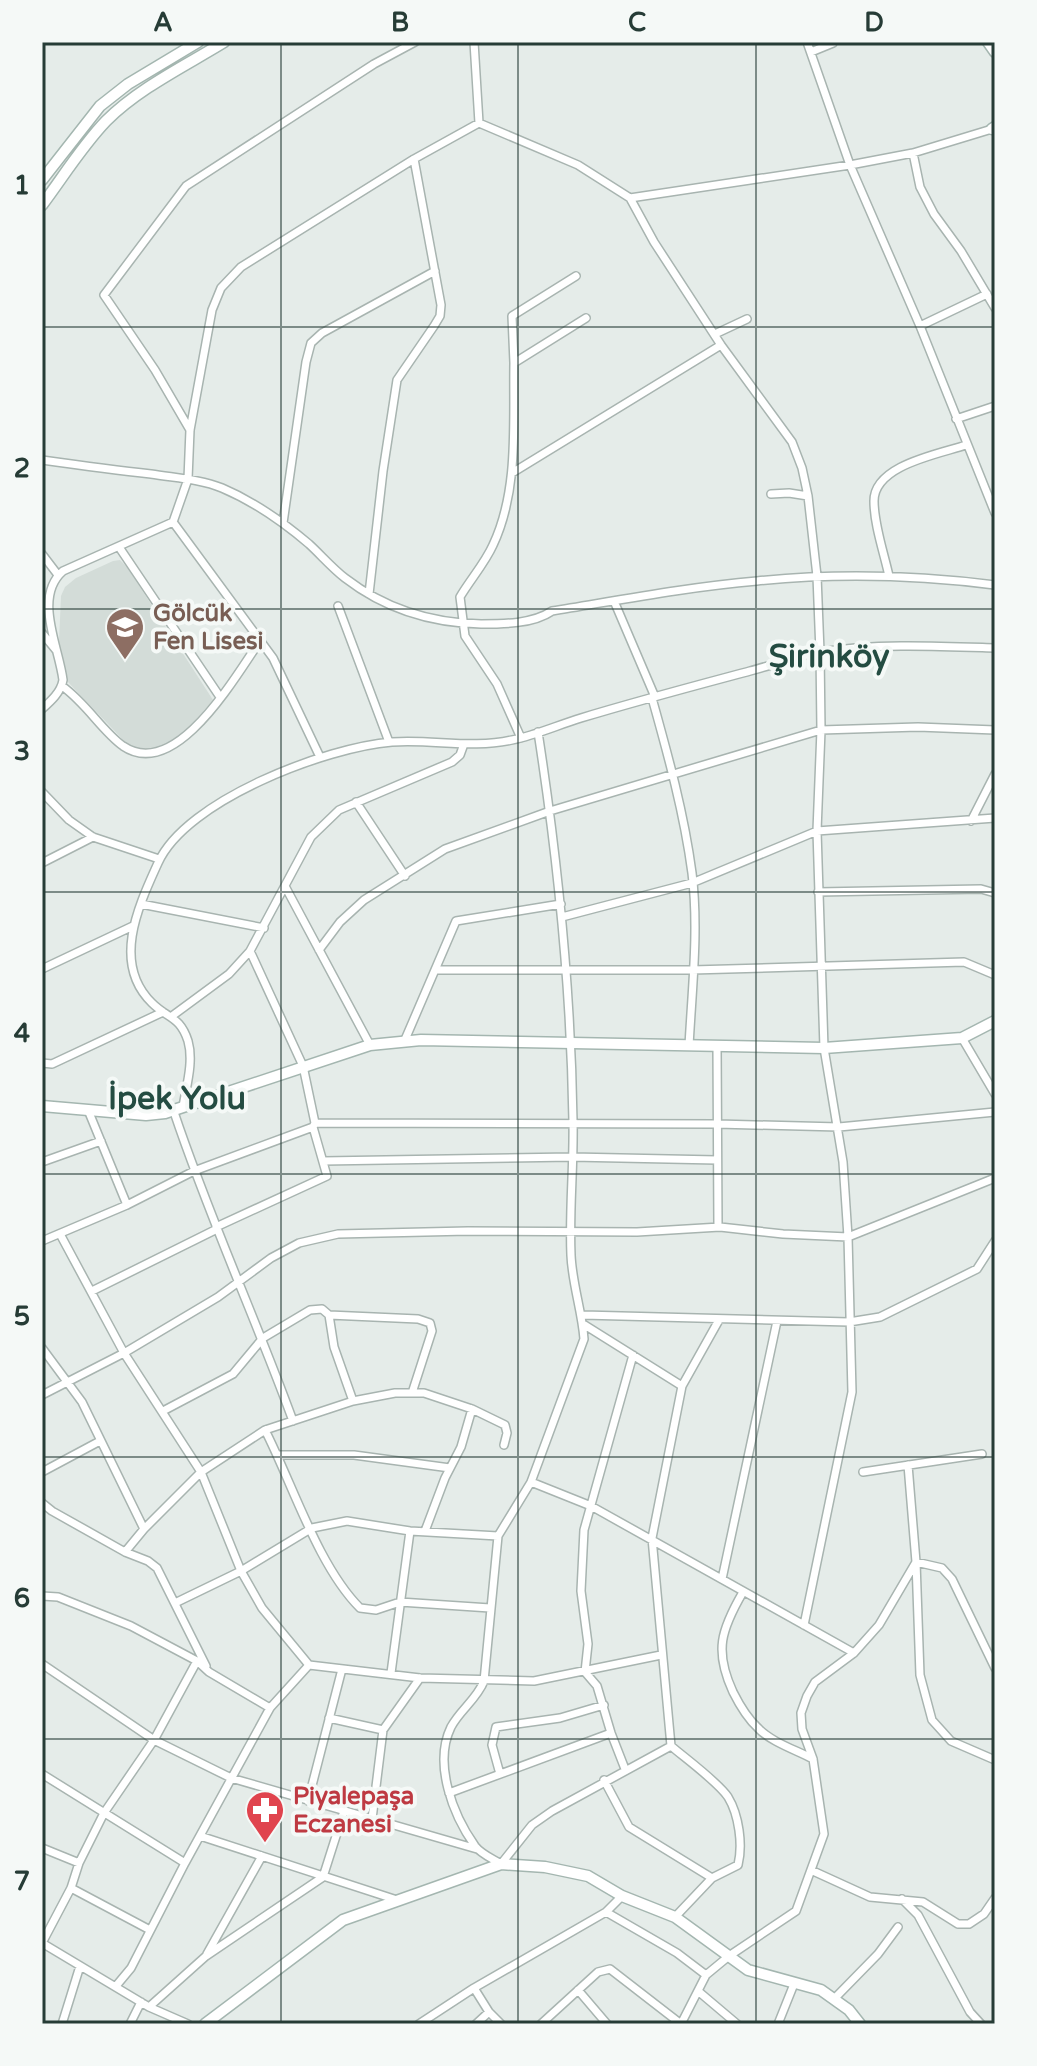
<svg xmlns="http://www.w3.org/2000/svg" width="1037" height="2066" viewBox="0 0 1037 2066" font-family="'Varela Round',sans-serif">
  <style>
    .built { fill: #d3dcd8 }
    .lines { fill: none; stroke-linecap: round; stroke-linejoin: round }
    .street-casing { stroke: #a8b4b0; stroke-width: 10 }
    .secondary-casing { stroke: #a4b6b0; stroke-width: 13 }
    .street { stroke: #fff; stroke-width: 7 }
    .secondary { stroke: #fff; stroke-width: 10 }
    .grid { fill: none; stroke: #263c36; stroke-width: 2; stroke-opacity: 0.55 }
    .labels { text-anchor: middle; dominant-baseline: central; stroke-width: 8; stroke-linejoin: round; paint-order: stroke }
    .education-label { font-size: 24px; font-weight: bold; fill: #785e54; stroke: #f5f9f7; text-anchor: start }
    .health-label { font-size: 24px; font-weight: bold; fill: #be3a42; stroke: #f5f9f7; text-anchor: start }
    .district-label { font-size: 32px; font-weight: bold; fill: #244c42; stroke: #f5f9f7 }
    .neatline { fill: none; stroke: #263c36; stroke-width: 3 }
    .grid-label { font-size: 26px; text-anchor: middle; font-weight: bold; fill: #263c36 }
  </style>
  <rect width="100%" height="100%" fill="#e5ece9"/>
  <path class="built" d="M120 560 127 567 213 700 182 736 163 748 145 751 128 745 67 681 59 642 61 596 65 587 76 578 113 561Z"/>
  <g class="lines">
    <defs>
      <path id="street" d="M474 42 479 123
        M807 42 850 165 920 326 995 513
        M811 52 833 43
        M913 153 920 187 934 214 961 251 995 308
        M630 198 850 165 913 153 992 129
        M920 326 987 294
        M715 334 747 319
        M514 363 512 316 576 276
        M956 419 995 406
        M190 430 155 370 104 295 186 186 374 64 415 42
        M42 460C78 465 115 470 151 474 175 478 200 479 222 488 255 502 283 522 309 544 321 555 332 568 345 578 385 609 430 623 481 624 503 624 533 624 552 611 620 600 688 587 757 581 836 573 916 575 995 585
        M512 473 721 345
        M771 494 789 493 808 496
        M173 522 273 658 320 757
        M283 523 306 362 311 343 322 333 435 271
        M119 547 220 697
        M42 554 58 575
        M889 576C884 553 874 525 874 501 874 465 939 454 966 445
        M369 594 383 471 397 380 434 326 440 316 441 305 414 159
        M614 601 655 697
        M338 606 389 742
        M42 633 56 650
        M62 686C87 704 102 731 123 746 176 782 236 675 260 641
        M652 698C668 755 684 813 692 873 699 929 692 989 689 1046
        M42 709C51 701 61 692 63 680 59 647 33 597 63 571L173 522 188 479 190 430 212 310 221 288 241 267 414 159 479 123 578 165 630 198 654 242 721 345 792 442 802 468 808 496 817 576 820 652 821 730 817 831 824 1048 843 1162 848 1237 852 1392 804 1625
        M538 732C558 861 571 990 573 1121 574 1166 569 1210 571 1255 572 1283 582 1311 584 1339L531 1482 498 1536 484 1681C477 1699 460 1710 451 1727 433 1764 453 1815 475 1846 481 1854 493 1859 501 1864L532 1825 552 1811 671 1746
        M521 738 497 684 465 636 460 597C470 580 485 563 493 545 519 490 513 423 514 363L586 318
        M42 792 69 820 93 837 159 859
        M356 802 405 876
        M971 821 995 774
        M42 863 93 837
        M286 888 370 1045
        M818 892 981 889 995 893
        M141 904 264 928
        M562 917 692 883 817 831 995 818
        M319 950 340 922 364 900 445 849 550 811 821 730 918 727 995 730
        M250 951 303 1066 315 1123
        M42 969 133 926
        M435 970H692L964 962 995 975
        M172 1016 229 974 250 951 311 837 339 810 452 762 460 755 464 744
        M962 1038 995 1094
        M404 1042 456 921 561 904
        M717 1046 718 1227
        M42 1063 52 1064 163 1012
        M183 1107C186 1087 194 1062 188 1041 180 1016 168 1019 152 1003 111 963 139 905 158 863 186 800 327 747 392 742 432 739 473 749 512 740 536 735 558 725 581 718 637 701 694 686 750 671 773 665 797 656 820 652 877 643 937 646 995 648
        M88 1110 127 1205
        M174 1112C209 1217 255 1317 293 1421
        M323 1161 572 1157 717 1160
        M42 1162 101 1141
        M216 1227 327 1176 313 1127
        M60 1234 124 1353 201 1472 241 1571 262 1608 309 1665 420 1678 534 1681 661 1655
        M42 1241 127 1205 194 1171 313 1127 315 1123 717 1124 839 1127 995 1112
        M92 1291 217 1229
        M329 1315 334 1347 353 1401
        M583 1315 849 1322 880 1317 977 1269 995 1241
        M583 1324 682 1386
        M42 1348 82 1402 144 1529
        M42 1395 124 1353 218 1297 271 1258 299 1243 338 1234 468 1231 637 1232 720 1227 783 1234 848 1237 995 1178
        M472 1409 505 1425 507 1433 504 1445
        M163 1411 233 1374 263 1338 310 1310 322 1309 329 1315 418 1319 430 1323 432 1331 412 1393
        M265 1430C293 1485 318 1566 360 1608L376 1610 400 1602 490 1608
        M278 1455H354L450 1468
        M908 1465 916 1562 920 1675 932 1720 951 1741 995 1760
        M42 1472 100 1441
        M863 1472 982 1454
        M531 1482 591 1506 854 1653
        M42 1503 52 1511 125 1552 148 1561 157 1568 206 1666
        M125 1552 144 1529 201 1472 265 1430 353 1401 395 1393H424L472 1409 461 1447 445 1478 425 1531
        M722 1579 777 1321
        M743 1592C721 1630 714 1651 733 1692 739 1704 748 1719 758 1728 771 1742 796 1750 813 1759
        M42 1596 58 1597 131 1626 197 1661 209 1672 270 1708
        M175 1603 241 1571 312 1528 347 1521 410 1531 498 1536
        M42 1664 154 1740 231 1778 477 1849
        M391 1673 410 1531
        M329 1718 383 1730
        M625 1769 611 1733 597 1686 585 1672 588 1644 581 1591 584 1530 633 1355
        M42 1774 185 1863
        M500 1774 492 1745 496 1727 560 1718 604 1705
        M604 1780 629 1827 712 1878
        M449 1793 611 1733
        M308 1801 342 1669
        M372 1819 383 1730 420 1678
        M200 1836 397 1900
        M42 1848 79 1863
        M813 1871 870 1897 923 1902 958 1924H969L984 1914 995 1898
        M71 1888 150 1930
        M902 1899 918 1915 970 2012 981 2024
        M606 1912 677 1953 706 1975
        M675 1917 712 1878 738 1865C743 1845 739 1815 728 1797 718 1782 685 1758 671 1746L652 1538 682 1386 719 1320
        M42 1943 71 1888 79 1863 104 1813 154 1740 197 1661
        M42 1943 149 2007 188 2024
        M207 1954 262 1856
        M116 1986 131 1968 185 1863 270 1708 309 1665
        M474 1988 489 2012 501 2024
        M578 1990 607 2024
        M698 1991 737 2024
        M834 1999 878 1954 898 1927
        M149 2007 206 1956 323 1877 344 1811
        M62 2024 80 1966
        M130 2024 141 2002
        M419 2024 474 1988 606 1912 622 1896
        M476 2024 489 2012
        M541 2024 598 1972 610 1969 681 2024
        M681 2024 706 1975 729 1956 796 1911 824 1834 813 1759 802 1729 801 1713 807 1696 815 1682 854 1653 879 1625 916 1562 942 1568 952 1579 995 1668
        M778 2024 794 1984"/>
      <path id="secondary" d="M988 42 995 52
        M992 129 995 127
        M42 180 100 106 128 84 198 42
        M42 205C63 177 82 146 106 121 139 88 185 66 224 42
        M42 1106 146 1115 165 1113 370 1045 421 1040 824 1048 962 1038 995 1021
        M205 2024 343 1920 501 1864 545 1867 588 1876 622 1896 675 1917 748 1970 821 1990 849 2010 860 2024"/>
    </defs>
    <use href="#street" class="street-casing"/>
    <use href="#secondary" class="secondary-casing"/>
    <use href="#street" class="street"/>
    <use href="#secondary" class="secondary"/>
  </g>
  <path class="grid" d="M281 42V2024M518 42V2024M756 42V2024M42 327H995M42 609H995M42 892H995M42 1174H995M42 1457H995M42 1739H995"/>
  <defs>
    <symbol id="school-pin" viewBox="-11 -11 22 30"><path d="M0 17L-7.5 6A9.5 9.5 0 1 1 7.5 6Z" fill="#8d6e63" stroke="#f5f9f7"/><path d="M0-5L7-2L0 1L-7-2ZM-4 1L0 2.5L4 1V4Q0 6-4 4Z" fill="#fff"/></symbol>
    <symbol id="pharmacy-pin" viewBox="-11 -11 22 30"><path d="M0 17L-7.5 6A9.5 9.5 0 1 1 7.5 6Z" fill="#e0444e" stroke="#f5f9f7"/><path d="M-2-6h4v4h4v4h-4v4h-4v-4h-4v-4h4Z" fill="#fff"/></symbol>
  </defs>
  <g fill-rule="evenodd">
    <use href="#school-pin" x="103" y="605" width="44" height="60"/>
    <use href="#pharmacy-pin" x="243" y="1788" width="44" height="60"/>
  </g>
  <g class="labels">
    <g class="education-label">
      <text x="153" y="613">Gölcük<tspan x="153" dy="28">Fen Lisesi</tspan></text>
    </g>
    <g class="health-label">
      <text x="293" y="1796">Piyalepaşa<tspan x="293" dy="28">Eczanesi</tspan></text>
    </g>
    <g class="district-label">
      <text x="829" y="657">Şirinköy</text>
      <text x="177" y="1099">İpek Yolu</text>
    </g>
  </g>
  <rect width="1037" height="2066" fill="none" stroke="#f5f9f7" stroke-width="88"/>
  <rect x="44" y="44" width="949" height="1978" class="neatline"/>
  <g class="grid-label">
    <text x="163" y="31">A</text>
    <text x="400" y="31">B</text>
    <text x="637" y="31">C</text>
    <text x="874" y="31">D</text>
    <text x="22" y="194">1</text>
    <text x="22" y="477">2</text>
    <text x="22" y="760">3</text>
    <text x="22" y="1042">4</text>
    <text x="22" y="1325">5</text>
    <text x="22" y="1607">6</text>
    <text x="22" y="1890">7</text>
  </g>
</svg>
